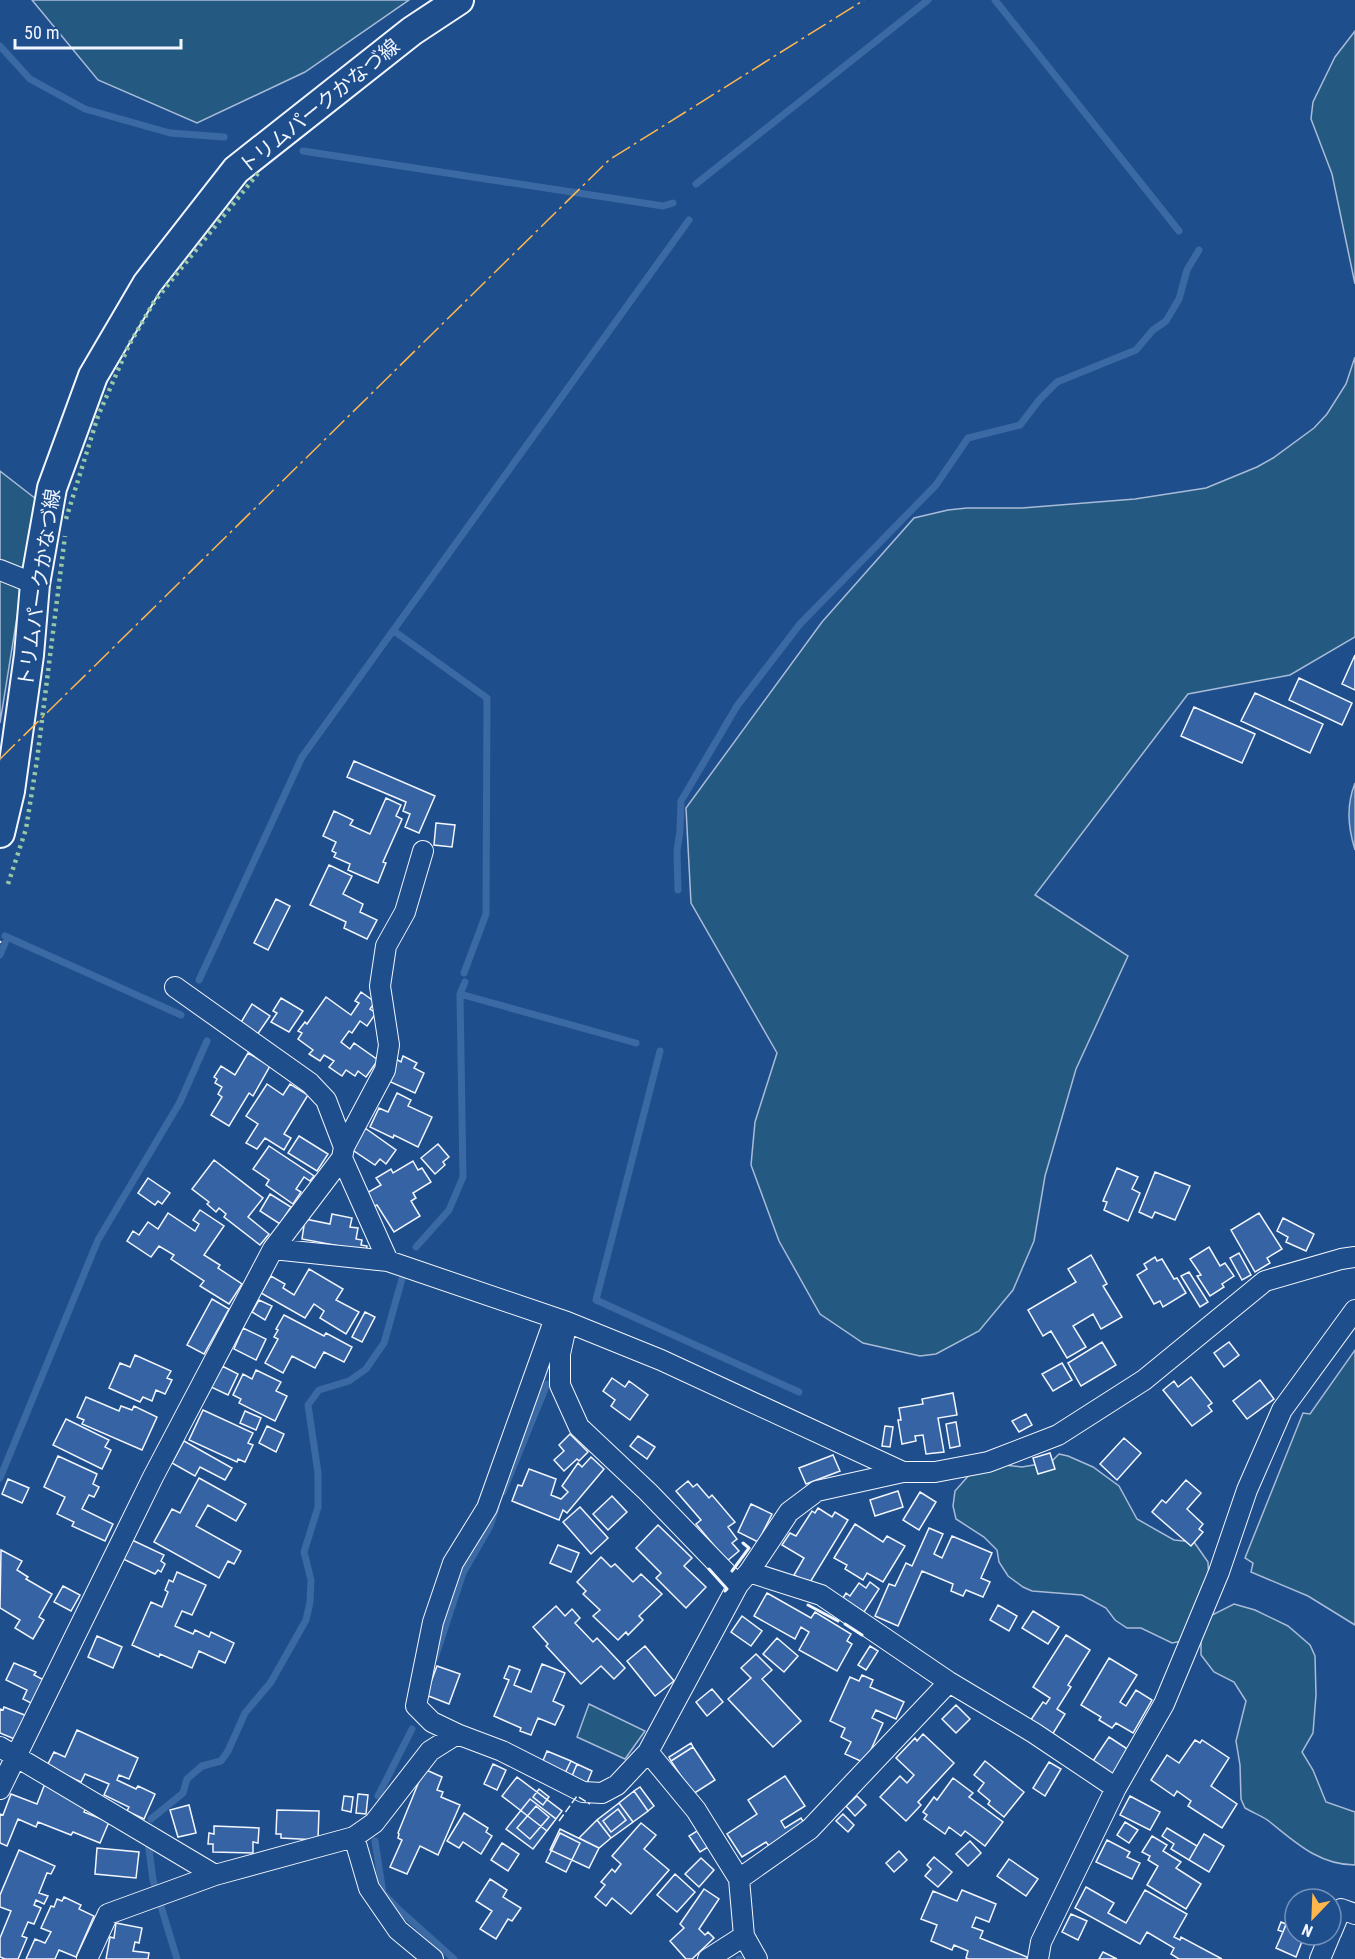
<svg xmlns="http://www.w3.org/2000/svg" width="1355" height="1959" viewBox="0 0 1355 1959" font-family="'Roboto Condensed','Noto Sans JP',sans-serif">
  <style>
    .green { fill: #245a82; stroke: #a8bbd7; stroke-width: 1.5 }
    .water { fill: #3b69a3; stroke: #a8bbd7; stroke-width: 1.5 }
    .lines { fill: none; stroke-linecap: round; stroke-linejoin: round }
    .stream { stroke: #3b69a3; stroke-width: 7 }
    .building { fill: #3563a3; stroke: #f2f6ff; stroke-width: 1.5 }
    .street-casing { stroke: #f2f6ff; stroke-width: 22 }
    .secondary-casing { stroke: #f2f6ff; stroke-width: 32 }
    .street { stroke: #1f4e8c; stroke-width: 20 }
    .secondary { stroke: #1f4e8c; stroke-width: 28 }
    .hedge { stroke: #97c8a6; stroke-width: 4.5; stroke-dasharray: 3 4.5; stroke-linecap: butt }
    .fence { stroke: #f2f6ff; stroke-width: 1.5; stroke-dasharray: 8 3; stroke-linecap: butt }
    .wall { stroke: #f2f6ff; stroke-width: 3 }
    .power { stroke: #ffb74d; stroke-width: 1.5; stroke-dasharray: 21 4.5 3 4.5; stroke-linecap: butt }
    .labels { text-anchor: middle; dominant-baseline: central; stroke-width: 4.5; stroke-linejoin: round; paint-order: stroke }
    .street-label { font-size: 20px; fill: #f2f6ff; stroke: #1f4e8c }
  </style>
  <rect width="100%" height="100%" fill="#1f4e8c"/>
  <path class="green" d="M32 0H409L305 72 197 123 98 80Z
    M1355 31V284L1332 174 1311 119 1313 102 1335 57Z
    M1355 357V637L1290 675 1188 694 1035 895 1128 956 1076 1069 1045 1176 1034 1241 1013 1290 979 1331 936 1354 920 1356 863 1343 820 1314 779 1241 751 1165 755 1122 777 1053 691 903 686 808 822 622 914 518 948 510 967 508H1022L1135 499 1206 488 1257 467 1273 458 1314 428 1327 414 1346 384Z
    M0 471 36 499 0 723Z
    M1355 1350V1625L1308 1596 1251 1572 1253 1563 1245 1558 1303 1413 1310 1414Z
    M1059 1454 1068 1456 1093 1467 1119 1486 1137 1519 1174 1540 1194 1542 1208 1562 1209 1582 1182 1641 1172 1643 1141 1628H1127L1115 1620 1106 1608 1082 1595 1032 1591 1023 1587 1008 1576 999 1562 997 1550 984 1537 956 1519 953 1506 955 1491 970 1474 1004 1465 1022 1467 1051 1462Z
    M1234 1604 1255 1610 1288 1626 1310 1645 1315 1656 1316 1695 1313 1733 1302 1752 1313 1770 1326 1802 1355 1812V1865C1319 1865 1295 1842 1270 1822 1263 1816 1253 1813 1245 1808L1241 1799 1240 1765 1236 1741 1246 1701 1234 1682 1214 1672 1201 1655V1631L1210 1616Z
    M589 1704 645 1731 625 1759 577 1737Z"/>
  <path class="water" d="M1355 783V850C1348 827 1346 806 1355 783Z"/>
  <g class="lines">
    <path class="stream" d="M995 0 1179 231
      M0 46 30 79 85 109 170 133 224 137
      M303 151 663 206 673 203
      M696 184 928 0
      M394 631 487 698 486 914 464 973
      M678 890 677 851 680 831 681 801 737 706 800 624 936 485 968 438 1020 425 1040 399 1057 382 1136 350 1153 330 1166 321 1179 299 1187 270 1199 250
      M5 936 181 1015
      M0 955 5 943
      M199 980 302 757 689 220
      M465 982 460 994 636 1043
      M660 1051 596 1300 799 1392
      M416 1247 449 1210 463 1177 460 994
      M0 1478 98 1240 180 1102 207 1041
      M503 1492 547 1384
      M435 1658 463 1573 490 1526 496 1508
      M378 1796 412 1729
      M151 1819 183 1793 187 1779 202 1766 221 1761 228 1751 245 1713 271 1682 306 1620 310 1602 311 1580 304 1552 318 1507V1473L308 1405 319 1390 349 1381 366 1369 384 1343 402 1279
      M375 1841 383 1893 396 1907 454 1959
      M148 1842 153 1880 177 1959
      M739 1959H740"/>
  </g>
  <path class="building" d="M1355 655V690L1342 684Z
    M1299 678 1352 703 1342 725 1289 700Z
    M1255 693 1323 724 1310 753 1241 721Z
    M1194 707 1255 734 1242 763 1181 736Z
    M354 761 435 796 419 833 405 827 410 814 403 811 406 802 347 777Z
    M386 798 401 805 396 816 402 819 383 862 386 863 378 883 348 870 350 864 334 857 336 853 332 851 336 842 323 836 334 811 353 820 350 825 370 834Z
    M436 823 455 825 452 847 434 845Z
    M329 865 352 876 343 894 363 904 360 912 377 920 367 939 344 928 346 922 310 905Z
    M276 899 290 906 268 950 254 943Z
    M361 992 375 1002 370 1009 376 1013 367 1026 360 1021 352 1033 349 1031 341 1042 350 1049 354 1043 378 1060 366 1077 358 1071 355 1076 346 1070 342 1076 329 1067 334 1061 324 1055 320 1061 309 1054 313 1050 298 1039 302 1033 298 1031 305 1022 307 1024 326 997 351 1015 359 1003 355 1001Z
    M281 998 303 1011 289 1032 271 1022 277 1013 273 1011Z
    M252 1004 270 1016 257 1035 240 1024Z
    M248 1053 270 1066 253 1096 249 1093 229 1126 211 1115 222 1097 218 1094 222 1087 215 1083 217 1079 214 1077 221 1066 235 1075Z
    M403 1056 417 1063 414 1068 424 1073 415 1093 384 1079 394 1058 401 1062Z
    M267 1084 283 1095 290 1084 308 1095 284 1134 291 1138 284 1150 265 1138 257 1149 246 1143 258 1124 246 1116Z
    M397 1093 411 1100 408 1106 432 1117 418 1147 394 1135 393 1138 370 1127 379 1108 388 1112Z
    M365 1128 396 1150 386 1164 380 1159 375 1165 351 1149Z
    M299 1136 328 1154 317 1171 288 1153Z
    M438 1144 449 1157 443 1162 445 1165 435 1174 421 1158Z
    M269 1146 314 1176 310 1181 304 1177 296 1189 301 1192 293 1204 266 1185 269 1180 253 1169Z
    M214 1160 263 1198 248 1217 269 1234 260 1245 224 1217 226 1214 219 1208 216 1212 207 1204 209 1202 192 1189Z
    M413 1161 418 1170 422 1168 431 1182 413 1193 416 1198 411 1201 420 1216 394 1232 377 1205 373 1207 365 1194 381 1185 376 1178 391 1169 393 1173Z
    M1117 1168 1138 1177 1132 1189 1140 1193 1128 1221 1104 1210 1107 1202 1103 1201Z
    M1155 1172 1190 1186 1175 1220 1155 1212 1152 1218 1139 1212Z
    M148 1178 170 1193 162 1204 158 1201 155 1205 138 1193Z
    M270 1194 291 1207 280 1224 260 1211Z
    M200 1210 224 1226 204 1255 220 1265 218 1268 242 1284 229 1304 200 1286 204 1281 171 1259 174 1255 159 1246 151 1257 127 1241 133 1231 139 1235 148 1222 158 1229 168 1213 195 1231 199 1224 193 1220Z
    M1259 1213 1282 1249 1267 1258 1270 1263 1255 1272 1231 1230Z
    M332 1214 352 1218 350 1227 358 1228 356 1239 362 1240 361 1245 367 1246 366 1251 302 1239 305 1219 330 1224Z
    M1283 1218 1314 1234 1306 1251 1286 1242 1288 1237 1277 1231Z
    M1209 1247 1220 1266 1225 1263 1234 1276 1222 1284 1224 1287 1210 1296 1197 1276 1201 1275 1190 1259Z
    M1239 1253 1251 1275 1242 1280 1230 1258Z
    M1091 1255 1107 1284 1103 1286 1122 1317 1101 1329 1093 1314 1073 1326 1086 1347 1067 1358 1051 1331 1043 1336 1028 1310 1076 1282 1068 1269Z
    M1155 1257 1157 1261 1162 1259 1174 1279 1177 1278 1186 1293 1163 1307 1160 1301 1154 1304 1137 1275 1147 1269 1144 1264Z
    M309 1269 343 1289 336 1300 359 1312 346 1334 320 1318 324 1311 314 1304 305 1318 261 1293 271 1276 285 1284 283 1288 294 1295Z
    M1189 1272 1208 1302 1200 1307 1181 1276Z
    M212 1299 229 1309 204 1354 187 1345Z
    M259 1300 272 1306 265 1320 252 1312Z
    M365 1312 375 1317 362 1342 352 1337Z
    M284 1315 324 1336 326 1333 352 1347 344 1362 324 1352 315 1368 292 1356 283 1373 265 1363 278 1339 274 1337 278 1330 276 1329Z
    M243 1328 266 1339 256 1360 234 1349Z
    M1102 1342 1116 1365 1081 1386 1068 1363Z
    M1229 1342 1239 1355 1224 1367 1214 1353Z
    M135 1355 171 1371 167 1378 172 1380 165 1394 156 1390 152 1401 143 1397 140 1402 109 1388 120 1363 130 1367Z
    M1062 1363 1072 1380 1053 1391 1042 1374Z
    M222 1366 238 1374 228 1395 211 1387Z
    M256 1370 281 1382 276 1391 287 1396 275 1421 239 1403 241 1399 233 1395 243 1374 252 1379Z
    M1191 1377 1212 1403 1208 1406 1212 1411 1192 1426 1163 1390 1174 1381 1178 1387Z
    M612 1378 625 1387 629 1381 648 1395 630 1420 611 1406 615 1400 603 1391Z
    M1260 1380 1274 1399 1247 1419 1233 1401Z
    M953 1393 957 1415 938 1418 944 1452 926 1454 923 1435 915 1436 916 1441 902 1444 898 1420H901L899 1408 923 1404 922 1399Z
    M86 1397 119 1411 121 1406 132 1410 134 1406 157 1417 142 1450 82 1424 84 1420 77 1417Z
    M203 1410 253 1433 248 1443 253 1445 245 1462 238 1459 237 1462 189 1440Z
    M245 1411 261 1418 256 1430 240 1423Z
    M1026 1414 1032 1425 1019 1432 1012 1421Z
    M66 1419 109 1440 105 1447 111 1450 102 1469 53 1445Z
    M956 1422 960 1446 950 1448 946 1424Z
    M267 1426 284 1434 276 1452 259 1443Z
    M885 1426 893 1427 890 1447 882 1446Z
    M570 1434 588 1452 579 1461 577 1459 564 1471 554 1460 564 1451 559 1445Z
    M638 1436 655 1447 647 1459 630 1446Z
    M1124 1438 1141 1453 1117 1480 1100 1464Z
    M184 1441 232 1468 225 1480 200 1467 195 1476 172 1463Z
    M1050 1453 1055 1469 1038 1474 1033 1458Z
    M833 1455 840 1471 806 1484 799 1468Z
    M58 1456 97 1474 93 1484 99 1487 94 1497 89 1495 82 1509 113 1524 105 1541 72 1526 74 1522 57 1514 65 1497 44 1487Z
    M591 1457 604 1469 567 1513 563 1510 559 1520 512 1501 518 1485 522 1486 529 1469 556 1479 551 1495 561 1499 568 1492 562 1486 578 1463 582 1467Z
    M199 1478 246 1504 236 1521 208 1505 196 1526 241 1551 234 1564 228 1561 219 1578 154 1542 172 1509 180 1513Z
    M8 1479 29 1488 22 1503 2 1494Z
    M1186 1480 1201 1493 1187 1509 1203 1524 1199 1529 1203 1532 1191 1546 1152 1512 1162 1500 1166 1503Z
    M688 1481 693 1487 697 1484 709 1498 712 1495 735 1522 728 1527 737 1539 732 1543 739 1551 727 1561 696 1524 701 1520 676 1491Z
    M898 1491 903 1507 875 1516 870 1500Z
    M920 1492 936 1502 919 1530 903 1520Z
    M612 1496 627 1512 608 1530 593 1514Z
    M751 1504 772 1514 758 1542 738 1532Z
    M580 1507 608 1538 591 1554 563 1522Z
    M818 1508 832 1517 835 1512 848 1520 809 1584 794 1575 804 1558 782 1545 790 1533 796 1536 812 1511 815 1513Z
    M855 1524 883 1542 887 1536 905 1546 883 1582 867 1573 863 1580 845 1569 847 1565 834 1558Z
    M658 1525 692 1558 684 1566 706 1587 686 1608 656 1578 661 1573 636 1548Z
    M929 1528 943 1534 934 1554 942 1558 952 1536 992 1553 981 1578 990 1582 983 1597 966 1590 963 1596 951 1591 953 1584 922 1571 898 1626 875 1616 889 1584 895 1586 906 1563 912 1566Z
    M132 1540 164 1555 161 1561 165 1564 161 1572 158 1570 155 1574 123 1559Z
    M558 1545 579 1553 571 1572 550 1563Z
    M1 1550 22 1561 17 1570 28 1577 26 1579 52 1594 39 1617 44 1620 33 1639 15 1628 20 1620 0 1608Z
    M601 1557 611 1567 615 1564 633 1582 641 1574 662 1594 639 1616 643 1620 628 1635 626 1632 618 1640 593 1616 600 1610 583 1594 586 1591 577 1582Z
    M177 1572 206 1585 192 1615 182 1611 175 1626 193 1634 195 1630 209 1637 211 1632 234 1643 225 1663 199 1651 192 1668 160 1654 159 1657 132 1645 151 1602 162 1607 168 1592 165 1590 169 1580 173 1582Z
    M870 1582 879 1589 864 1612 843 1598 846 1593 850 1596 859 1583 866 1588Z
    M63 1586 80 1595 71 1611 54 1602Z
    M767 1593 811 1618 815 1612 851 1634 847 1641 852 1644 837 1671 799 1650 809 1632 801 1627 795 1639 754 1616Z
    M998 1605 1017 1616 1009 1631 990 1620Z
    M556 1606 565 1616 572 1609 580 1618 575 1623 593 1642 597 1638 625 1668 614 1679 601 1666 581 1684 546 1646 548 1644 533 1627Z
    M1033 1611 1059 1627 1048 1644 1022 1628Z
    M742 1616 762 1631 751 1646 731 1632Z
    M1066 1635 1090 1650 1068 1685 1071 1687 1057 1709 1065 1714 1052 1735 1030 1721 1043 1702 1046 1704 1050 1698 1033 1687Z
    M97 1636 122 1647 113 1668 88 1657Z
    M777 1638 798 1656 784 1672 763 1654Z
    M645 1646 674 1681 655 1696 627 1661Z
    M870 1646 878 1651 866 1670 858 1665Z
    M756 1654 772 1670 762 1679 801 1721 773 1747 728 1699 751 1678 741 1668Z
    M1109 1658 1137 1675 1120 1702 1126 1706 1136 1690 1152 1700 1133 1733 1116 1723 1112 1728 1099 1720 1101 1717 1081 1705Z
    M14 1663 36 1672 34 1675 44 1680 33 1704 23 1699 27 1690 6 1680Z
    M542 1664 565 1673 553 1701 564 1706 555 1725 538 1718 531 1735 520 1731 521 1728 494 1716 509 1680 504 1678 509 1666 520 1670 514 1685 531 1692Z
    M437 1666 460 1674 449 1704 426 1695Z
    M862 1675 873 1680 870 1687 904 1702 896 1719 876 1710 872 1718 883 1723 865 1763 845 1754 851 1742 841 1737 845 1728 830 1721 850 1677 859 1681Z
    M712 1689 723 1702 707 1716 696 1702Z
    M956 1705 970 1719 956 1733 942 1719Z
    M4 1707 27 1716 17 1740 0 1733V1709L3 1710Z
    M77 1730 138 1758 129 1779 119 1775 117 1780 136 1789 138 1786 155 1794 144 1819 127 1811 129 1807 104 1795 109 1784 85 1774 81 1782 47 1766 54 1752 65 1757Z
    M923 1734 954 1763 918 1802 921 1805 906 1821 880 1797 900 1776 907 1783 914 1775 896 1758 915 1738 917 1741Z
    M1109 1737 1132 1752 1116 1776 1093 1761Z
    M1195 1740 1200 1743 1202 1740 1229 1758 1211 1786 1237 1804 1222 1828 1188 1806 1191 1801 1177 1791 1174 1796 1151 1780 1167 1755 1179 1763Z
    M691 1743 693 1747 671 1761 669 1757Z
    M693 1747 715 1780 693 1794 671 1761Z
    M547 1751 571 1761 565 1773 542 1763Z
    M571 1761 577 1764 572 1776 565 1773Z
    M985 1761 1024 1792 1004 1817 988 1804 990 1801 978 1791 984 1783 974 1775Z
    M1049 1762 1061 1769 1045 1796 1033 1788Z
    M493 1764 506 1770 497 1790 484 1784Z
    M577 1764 592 1771 587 1783 572 1776Z
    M424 1769 442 1777 437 1790 443 1792 441 1797 460 1805 438 1855 420 1846 407 1874 390 1867 402 1840 398 1838 399 1834 398 1833Z
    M785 1776 805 1806 781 1821 785 1828 801 1818 804 1823 769 1846 766 1842 742 1857 727 1834 757 1814 748 1800Z
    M517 1777 562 1811 547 1831 502 1796Z
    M953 1778 973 1793 969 1797 1003 1822 985 1846 965 1831 961 1836 949 1827 945 1834 924 1819 927 1815 923 1812 934 1797 937 1800Z
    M46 1781 67 1789 64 1796 87 1805 84 1812 109 1822 100 1843 73 1832 71 1835 38 1822 36 1827 18 1819 7 1846 0 1843V1814L3 1815 11 1794 37 1804Z
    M640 1787 654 1806 648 1811 634 1791Z
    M539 1789 549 1797 543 1805 533 1797Z
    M634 1791 648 1811 633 1822 619 1803Z
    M358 1794 368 1795 366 1814 356 1813Z
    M344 1796 353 1797 351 1812 342 1810Z
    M857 1796 866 1805 855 1816 846 1806Z
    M1130 1796 1160 1812 1150 1830 1120 1815Z
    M530 1799 556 1819 533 1849 506 1829Z
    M619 1803 633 1822 611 1838 597 1820Z
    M189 1805 196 1833 178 1837 170 1810Z
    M536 1806 549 1817 530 1839 517 1828Z
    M618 1809 626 1820 611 1832 603 1821Z
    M277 1810 319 1811 318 1840 281 1838V1834H276Z
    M464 1813 488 1828 486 1832 492 1836 481 1854 463 1842 459 1848 447 1841Z
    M843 1814 854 1825 848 1832 836 1821Z
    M597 1820 611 1838 599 1848 579 1838Z
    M1125 1822 1138 1830 1129 1843 1117 1835Z
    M641 1823 656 1835 644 1849 669 1870 631 1914 612 1898 606 1906 595 1897 605 1885 601 1882 612 1869 615 1872 621 1864 612 1856Z
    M214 1826 259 1828 258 1843 253 1842V1853L213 1852V1844H208L209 1833 214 1834Z
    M1167 1828 1197 1846 1189 1860 1171 1849 1174 1844 1162 1836Z
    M560 1829 599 1848 589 1868 550 1850Z
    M697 1831 708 1847 700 1852 689 1836Z
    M560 1833 580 1843 566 1872 546 1862Z
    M1204 1834 1224 1846 1209 1872 1189 1860Z
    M1152 1836 1167 1845 1163 1851 1181 1862 1176 1868 1201 1884 1186 1909 1147 1885 1158 1866 1148 1860 1150 1856 1142 1852Z
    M1107 1840 1130 1852 1127 1857 1140 1863 1132 1879 1096 1862Z
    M970 1841 981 1853 968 1866 956 1854Z
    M502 1843 519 1854 508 1871 491 1860Z
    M97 1848 139 1852 136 1878 95 1874Z
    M19 1850 55 1866 51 1874 47 1873 39 1893 48 1896 44 1904 36 1900 34 1905 41 1908 34 1924 28 1922 22 1936 27 1938 18 1959H5L0 1957V1938L11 1911 0 1907V1895Z
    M899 1851 907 1860 894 1872 886 1863Z
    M934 1857 952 1872 938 1887 925 1876 931 1869 927 1865Z
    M701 1858 714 1870 699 1887 685 1874Z
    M1009 1859 1038 1879 1026 1896 997 1876Z
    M675 1874 695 1892 677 1912 657 1895Z
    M490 1879 507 1890 503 1897 521 1908 512 1921 508 1919 496 1939 480 1929 492 1911 476 1901Z
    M1086 1887 1114 1903 1108 1913 1126 1923 1145 1890 1187 1914 1174 1937 1180 1940 1181 1937 1222 1959H1179L1171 1954 1174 1948 1147 1932 1140 1944 1075 1908Z
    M704 1889 719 1899 699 1929 705 1935 708 1932 714 1938 692 1959H686L670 1941 684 1928 680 1924Z
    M962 1890 996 1904 989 1922 976 1917 972 1927 983 1931 980 1938 1027 1957V1959H969L966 1958 968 1951 954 1945 952 1950 931 1941 937 1925 921 1919 933 1891 957 1901Z
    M64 1897 81 1905 79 1909 94 1916 76 1957 59 1950 55 1959H26L35 1939 45 1943 51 1932 41 1928 51 1906 54 1907 57 1899 62 1901Z
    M1295 1904V1935H1316L1312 1943 1303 1939 1296 1957 1276 1948Z
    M1071 1914 1087 1921 1078 1940 1062 1932Z
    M1281 1922 1286 1924 1283 1932 1278 1930Z
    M116 1923 142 1928 139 1943 135 1942 133 1951 149 1953 148 1959H106L110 1937 114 1938Z
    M1103 1952 1117 1959H1099Z"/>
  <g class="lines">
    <defs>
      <path id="street" d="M0 570 35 584
        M175 987 310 1083 326 1100 344 1147
        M273 1249 342 1158
        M388 1261 342 1158 344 1147 385 1070 389 1045 380 986 386 946 405 912 423 851
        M567 1322 560 1354V1385L579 1427 648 1492 738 1585
        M749 1572 821 1595 949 1682 1034 1733 1116 1788
        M457 1734 432 1722 416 1706 433 1622 453 1563 487 1508 555 1318
        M0 1747 215 1875
        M648 1752 696 1810 739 1879 744 1936 757 1959
        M0 1789 153 1477 273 1249 388 1261 567 1322 661 1360 903 1472
        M354 1837 369 1888 398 1930 433 1959
        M739 1879 810 1829 949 1682
        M1331 1933 1341 1909 1355 1914
        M87 1959 108 1914 215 1875 354 1837 374 1823 430 1751 457 1734 502 1751 583 1792 602 1793 617 1785 648 1752 738 1585 749 1572 789 1512 817 1491 903 1472H935L988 1462 1058 1435 1144 1380 1265 1281 1341 1259 1355 1257
        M708 1959 744 1936
        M1038 1959 1041 1942 1116 1788 1164 1704 1219 1572 1247 1490 1282 1410 1355 1310
        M1320 1959 1330 1935"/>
      <path id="secondary" d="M0 833 10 791 29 655 35 584 52 488 93 376 147 284 236 170 412 31 459 0"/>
    </defs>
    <use href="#street" class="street-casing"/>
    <use href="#secondary" class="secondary-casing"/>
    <use href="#street" class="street"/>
    <use href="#secondary" class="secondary"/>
    <path class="hedge" d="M66 519 98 416 129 345 154 302 259 172
      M8 884 26 829 37 760 65 536"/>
    <path class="fence" d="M0 943 1 941
      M559 1821 577 1796 590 1804"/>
    <path class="wall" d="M709 1569 727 1589 725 1591
      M732 1571 749 1548 743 1543
      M808 1605 838 1621
      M845 1624 862 1635"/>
    <path class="power" d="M0 759 609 160 864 0"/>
  </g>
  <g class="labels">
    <g class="street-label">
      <text transform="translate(319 106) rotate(-39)">トリムパークかなづ線</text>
      <text transform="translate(39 588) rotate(-82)">トリムパークかなづ線</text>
    </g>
  </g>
  <g transform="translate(1313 1917) rotate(203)"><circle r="28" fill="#1f4e8c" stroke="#7391ba" stroke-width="1.5"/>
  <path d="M0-4.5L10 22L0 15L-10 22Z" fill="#ffb74d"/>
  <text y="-9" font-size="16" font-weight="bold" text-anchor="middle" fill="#f2f6ff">N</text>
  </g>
  <path d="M15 39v9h166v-9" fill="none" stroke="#f2f6ff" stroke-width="3"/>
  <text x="24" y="39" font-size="18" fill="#f2f6ff" stroke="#1f4e8c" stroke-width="4.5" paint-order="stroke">50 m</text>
</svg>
